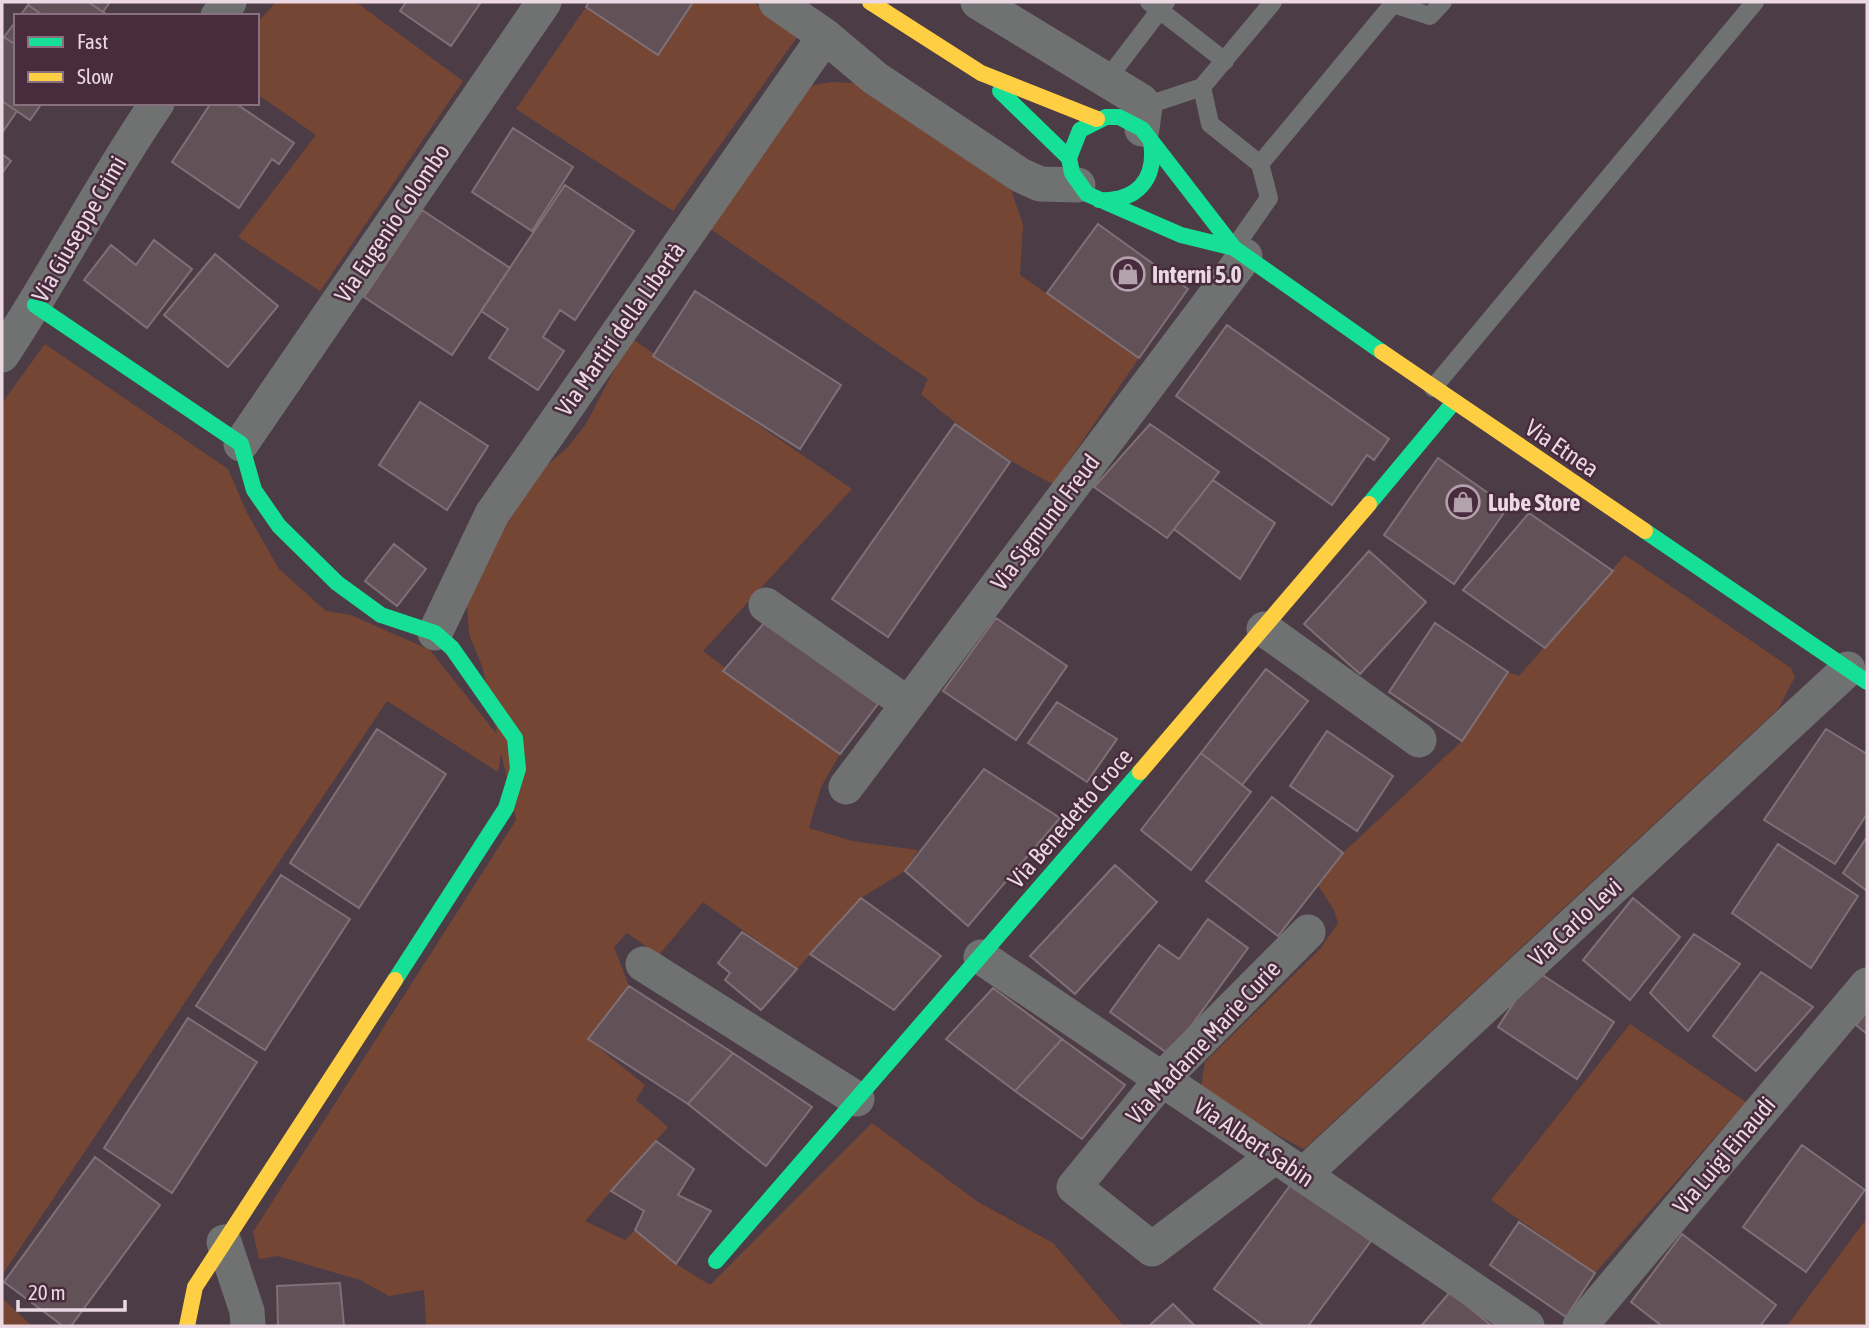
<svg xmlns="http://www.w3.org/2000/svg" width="1869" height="1328" viewBox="0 0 1869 1328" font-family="'Asap Condensed',sans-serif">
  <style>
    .green { fill: #764635 }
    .building { fill: #635158; stroke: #7f7076; stroke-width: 2 }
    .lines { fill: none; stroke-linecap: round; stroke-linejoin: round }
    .lane { stroke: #707271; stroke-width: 18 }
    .street { stroke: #707271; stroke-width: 35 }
    .fast { stroke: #16e098; stroke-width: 16 }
    .slow { stroke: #ffcf43; stroke-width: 16 }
    .labels { text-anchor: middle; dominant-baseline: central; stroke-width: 5; stroke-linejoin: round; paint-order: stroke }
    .street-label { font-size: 24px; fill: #ebd8e2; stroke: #482b3d }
    .poi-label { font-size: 24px; font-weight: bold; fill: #ebd8e2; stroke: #482b3d; text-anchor: start }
  </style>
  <rect width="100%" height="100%" fill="#4c3c46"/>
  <path class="green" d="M276 2H356L463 81 320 291 238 237 316 135 257 94V23Z
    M693 2H752L800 33 673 211 516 109 586 7 658 54Z
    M832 82 854 83 1011 190 1023 224 1020 275 1139 358 1053 484C1005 460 962 430 921 394L928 379 709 228 809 86Z
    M631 338 852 489 703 651 840 754 821 787 809 828 852 841 918 850 905 871 861 898 797 969 703 902 659 955 627 933 614 947 629 986 588 1039 645 1085 636 1100 668 1127 585 1221 625 1240 635 1230 676 1264 710 1285 872 1123 978 1202 1053 1243 1124 1326H426L424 1290 389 1296 360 1280 278 1256 259 1259 253 1232 516 820 482 666 469 634 467 606 497 528 538 473 567 448 586 424Z
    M45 344 228 469 247 513 279 569 326 611 351 615 430 650 503 742 498 772 387 701 2 1275V403Z
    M1625 555 1791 668 1795 677 1778 709 1304 1149 1253 1122 1201 1088 1205 1062 1321 948 1338 923 1334 910 1318 885 1343 853 1462 741 1508 672 1519 676Z
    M1630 1024 1746 1102 1595 1273 1491 1200Z
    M1867 1218V1326H1787Z
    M2 1298 32 1326H2Z"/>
  <path class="building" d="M30 2H88L109 16H44L28 5Z
    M88 2H110L103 12Z
    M406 2H481L451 46 400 11Z
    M589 2H693L658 55 586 7Z
    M28 5 44 16H20Z
    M16 21V45L4 37Z
    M2 36 16 45V103H42L30 120 2 101Z
    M2 101 17 111 2 133Z
    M211 103H235L294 143 279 164 272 159 239 208 172 162Z
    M513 128 573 167 532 231 472 192Z
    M2 154 11 161 2 173Z
    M565 185 634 231 575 320 560 310 543 337 564 351 538 390 489 358 508 329 481 311Z
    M422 210 510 268 452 355 364 297Z
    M1098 224 1188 289 1139 358 1047 293Z
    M154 240 192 269 147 328 84 280 111 245 136 265Z
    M215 254 278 306 228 367 164 315Z
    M695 291 841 385 800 449 653 356Z
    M1227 325 1389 439 1374 460 1367 455 1332 505 1176 396Z
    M420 402 488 446 447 510 379 465Z
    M955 424 1010 462 888 637 832 599Z
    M1150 424 1219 472 1167 538 1094 487Z
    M1438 458 1508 507 1454 584 1384 535Z
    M1213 480 1275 523 1240 579 1174 529Z
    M1529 513 1613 571 1545 648 1463 590Z
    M394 544 426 569 397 606 365 581Z
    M1369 551 1426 602 1360 674 1304 624Z
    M996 618 1067 666 1016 740 943 691Z
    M764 623 878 704 840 754 723 671Z
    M1435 623 1508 672 1462 741 1389 692Z
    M1266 669 1308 701 1242 785 1201 753Z
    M1057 702 1117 739 1087 782 1028 743Z
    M377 729 446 774 359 908 290 863Z
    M1826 729 1867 754V814L1835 864 1764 820Z
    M1327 731 1393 776 1357 831 1290 786Z
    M1201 753 1251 792 1191 870 1141 830Z
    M984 769 1060 818 968 926 905 871Z
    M1272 797 1343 853 1278 936 1206 881Z
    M1867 837V891L1843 873Z
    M1778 844 1858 896 1811 968 1732 913Z
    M1115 865 1157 902 1075 994 1030 956Z
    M281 875 350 919 265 1050 196 1006Z
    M861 898 941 956 894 1010 810 954Z
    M1633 898 1680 937 1630 1000 1583 960Z
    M1208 919 1248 948 1170 1055 1110 1012 1159 945 1179 959Z
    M742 932 797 969 761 1010 725 980 730 973 718 963Z
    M1694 934 1740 964 1688 1031 1650 993Z
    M1535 970 1614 1022 1577 1079 1498 1027Z
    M1761 972 1813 1007 1756 1071 1713 1036Z
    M629 986 733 1053 688 1104 588 1039Z
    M993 988 1062 1039 1015 1091 946 1039Z
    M1867 1012V1034L1856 1025Z
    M188 1018 257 1062 172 1193 104 1148Z
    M1062 1039 1125 1085 1082 1139 1015 1091Z
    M733 1053 812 1107 766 1166 688 1104Z
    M656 1141 694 1169 678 1195 711 1211 676 1264 635 1230 644 1211 611 1191Z
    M1802 1145 1865 1190 1806 1272 1743 1227Z
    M95 1157 160 1205 71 1326H63L4 1282Z
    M1292 1183 1371 1241 1308 1326H1264L1214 1289Z
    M1519 1222 1595 1273 1566 1317 1490 1265Z
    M1682 1234 1776 1305 1760 1326H1662L1631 1302Z
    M340 1283 344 1326H278L277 1286Z
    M1450 1292 1492 1326H1421Z
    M1173 1304 1195 1326H1149Z"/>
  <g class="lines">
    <path class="lane" d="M1149 2 1225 61
      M1108 78 1166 2
      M1202 87 1210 124 1260 164 1269 198 1234 248
      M1145 106 1202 87 1273 2
      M1260 164 1393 4 1430 16 1443 2
      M1433 388 1755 2"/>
    <path class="street" d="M776 2 825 36 875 78 1020 175 1040 184 1078 185
      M978 2 1141 101 1145 106 1142 129
      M218 16 229 2
      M2 355C56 273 101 185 157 103
      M241 444 544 2
      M766 605 908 704
      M1264 629 1419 740
      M435 633 492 514 825 36
      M846 787 1245 256
      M981 957 1527 1326
      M643 964 857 1099
      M1275 1156 1152 1249 1074 1187 1162 1079 1308 932
      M1303 1175 1848 669
      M224 1242 247 1311 248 1326
      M1580 1326 1867 985"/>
    <path class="fast" d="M1000 91 1069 158
      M1099 200C1137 202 1157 179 1151 142
      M1234 248 1181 235 1087 194 1072 173 1069 158 1080 130 1106 117H1119L1142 129 1234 248 1382 352
      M35 305 241 444 254 490 279 526 337 583 381 615 435 633 452 648 515 738 518 769 506 808 395 980
      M1369 504 1454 402
      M1645 531 1867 682
      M716 1261 1140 772"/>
    <path class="slow" d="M870 2 981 73 1097 119
      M1382 352 1645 531
      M1140 772 1369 504
      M187 1326 195 1287 395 980"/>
  </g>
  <defs>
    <symbol id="shop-ring" viewBox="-11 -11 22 22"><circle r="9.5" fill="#482b3d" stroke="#b3a1ab" stroke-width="1.5"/><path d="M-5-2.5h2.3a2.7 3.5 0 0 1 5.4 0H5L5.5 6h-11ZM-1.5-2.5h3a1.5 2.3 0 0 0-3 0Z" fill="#b3a1ab"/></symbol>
  </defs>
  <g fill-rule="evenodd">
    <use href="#shop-ring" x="1109" y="255" width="38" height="38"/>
    <use href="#shop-ring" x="1444" y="483" width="38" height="38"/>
  </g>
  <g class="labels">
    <g class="street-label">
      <text transform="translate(392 223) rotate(-56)">Via Eugenio Colombo</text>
      <text transform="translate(79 229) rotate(-60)">Via Giuseppe Crimi</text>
      <text transform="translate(620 329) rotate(-55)">Via Martiri della Libertà</text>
      <text transform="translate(1562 448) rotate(34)">Via Etnea</text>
      <text transform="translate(1045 522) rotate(-53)">Via Sigmund Freud</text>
      <text transform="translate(1070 818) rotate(-49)">Via Benedetto Croce</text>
      <text transform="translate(1575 922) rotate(-43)">Via Carlo Levi</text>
      <text transform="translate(1203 1042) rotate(-47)">Via Madame Marie Curie</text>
      <text transform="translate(1254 1142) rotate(34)">Via Albert Sabin</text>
      <text transform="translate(1724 1155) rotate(-50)">Via Luigi Einaudi</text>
    </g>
    <g class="poi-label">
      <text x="1152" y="274">Interni 5.0</text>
      <text x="1488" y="502">Lube Store</text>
    </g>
  </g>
  <rect width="1869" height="1328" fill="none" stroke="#ebd8e2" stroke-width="7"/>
  <rect x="14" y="14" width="245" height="91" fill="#482b3d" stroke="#89707f" stroke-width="2"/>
  <rect x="28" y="37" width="35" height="10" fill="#16e098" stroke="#89707f" stroke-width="2"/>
  <text x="77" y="49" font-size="21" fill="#ebd8e2">Fast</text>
  <rect x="28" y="72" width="35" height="10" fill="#ffcf43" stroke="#89707f" stroke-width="2"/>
  <text x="77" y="84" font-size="21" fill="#ebd8e2">Slow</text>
  <path d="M18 1300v10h107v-10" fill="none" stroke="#ebd8e2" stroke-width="3.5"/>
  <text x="28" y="1300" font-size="21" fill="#ebd8e2" stroke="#482b3d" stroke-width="5" paint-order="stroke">20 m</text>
</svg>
